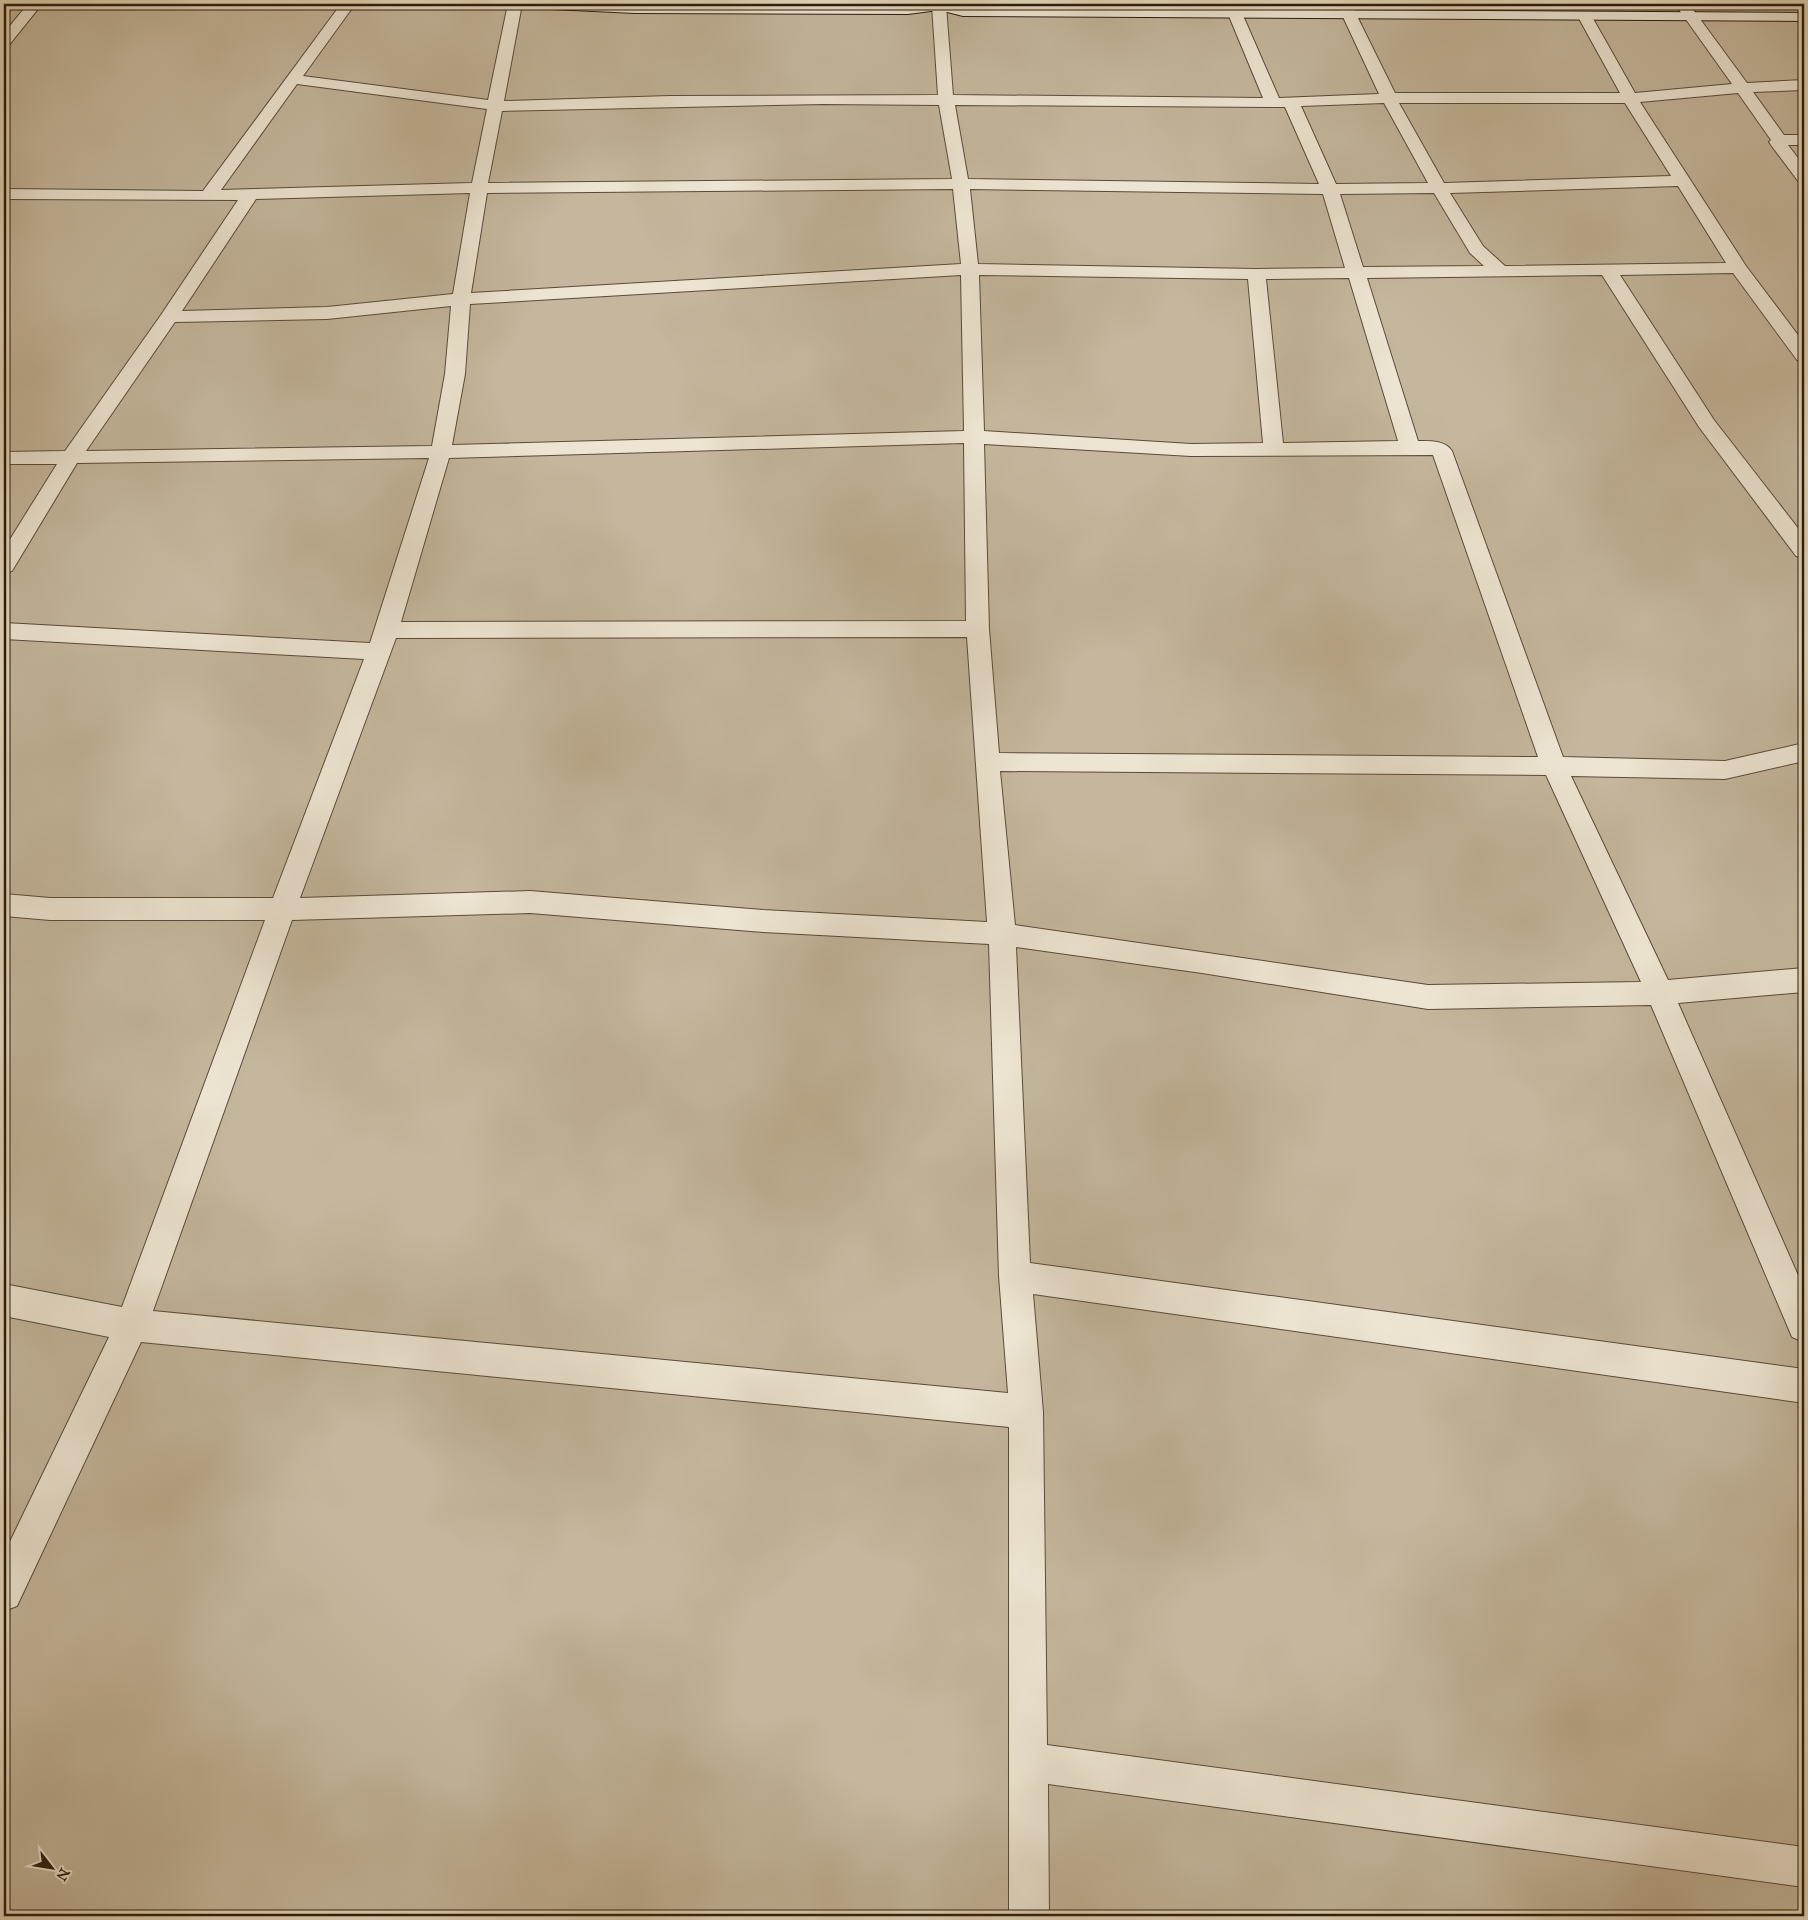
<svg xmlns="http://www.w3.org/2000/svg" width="1808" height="1920" viewBox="0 0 1808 1920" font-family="'IM FELL Great Primer',serif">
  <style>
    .green { fill: #c4b79d; stroke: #786a56 }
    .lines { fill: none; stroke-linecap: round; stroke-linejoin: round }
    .street-casing { stroke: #594b3a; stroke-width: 2 }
    .secondary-casing { stroke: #2b1c0f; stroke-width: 2 }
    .street { fill: #ede5d2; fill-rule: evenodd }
    .secondary { fill: #ede5d2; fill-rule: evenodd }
  </style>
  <rect width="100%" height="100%" fill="#e3d7ba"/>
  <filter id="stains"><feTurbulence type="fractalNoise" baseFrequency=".004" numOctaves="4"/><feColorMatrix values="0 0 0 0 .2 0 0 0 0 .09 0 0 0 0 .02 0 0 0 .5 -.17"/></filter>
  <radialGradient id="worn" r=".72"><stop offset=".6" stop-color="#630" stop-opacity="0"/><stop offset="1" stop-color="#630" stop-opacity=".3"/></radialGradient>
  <path class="green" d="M4 4H1804V1916H4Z"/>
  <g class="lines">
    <defs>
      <path id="street" d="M28 4H42L9 45 4 46V33Z
        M341 4H355L303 76 488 100 508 4H522L504 101 670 96 938 95 932 6 933 4H945L946 6 953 95 1263 98 1224 4H1238L1279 98 1379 94 1337 4H1351L1395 93H1620L1577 15 1579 12H1589L1591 15 1635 93 1732 84 1675 4H1689L1747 83 1804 80V90L1753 92 1784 135H1804V145H1788L1804 166V182L1798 181 1771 145 1769 142 1771 140 1738 93 1640 102 1746 266 1804 343V362L1797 360 1733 273 1620 275 1714 420 1804 536V558L1796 556 1699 427 1602 275 1367 278 1418 441C1430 441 1445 440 1452 451L1563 757 1725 761 1804 743V761L1725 779 1571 776 1668 980 1804 968V992L1678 1003 1804 1289V1342L1792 1337 1651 1005 1428 1009 1202 973 1016 947 1030 1263 1804 1369V1403L1033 1294 1043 1412 1047 1745 1804 1847V1887L1048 1784 1049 1916H1009V1427L141 1342 17 1606 4 1611V1554L109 1337 4 1316V1284L122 1307 265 920H50L4 916V894L50 898H273L364 659 4 639V623L370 643 429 458 77 463 12 571 4 573V549L57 464H4V452L65 451 161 315 238 200 4 199V189L203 191ZM297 84 487 109 472 183 221 190ZM1384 103 1428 183 1336 184 1301 106ZM1399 103H1625L1671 176 1444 183ZM823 104 939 105 952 179 488 183 502 111ZM955 105 1285 107 1319 184 968 179ZM1678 186 1726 263 1505 266 1483 246 1450 193ZM953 189 961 264 471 293 487 193ZM970 189 1323 194 1345 268 1256 269 978 264ZM470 193 453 294 327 307 182 311 256 199ZM1434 193 1470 253 1484 266 1363 267 1340 194ZM961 275 964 431 452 445 465 374 470 304ZM979 275 1248 279 1263 443 1191 444 984 431ZM1349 278 1398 441 1283 443 1266 279ZM451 306 445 374 432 446 86 451 175 322 327 319ZM964 443 966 621 401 622 449 458ZM984 444 1191 456 1433 455 1538 757 999 753 989 629ZM967 637 987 922 763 910 530 891 300 898 396 638ZM1000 771 1546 775 1641 982 1428 985 1015 925ZM530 913 763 932 989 944 999 1276 1008 1393 153 1311 292 920Z"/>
      <path id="secondary" d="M523 4 908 6 947 4 963 8 1804 13V21L963 16 939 10 908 14 635 13 530 8 525 7Z"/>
    </defs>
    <use href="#street" class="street-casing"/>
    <use href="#secondary" class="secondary-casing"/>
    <use href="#street" class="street"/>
    <use href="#secondary" class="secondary"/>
  </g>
  <rect width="1808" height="1920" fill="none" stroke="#e3d7ba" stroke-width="20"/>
  <rect x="5" y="5" width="1798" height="1910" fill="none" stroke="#2b1c0f" stroke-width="2.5"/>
  <rect x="10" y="10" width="1788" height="1900" fill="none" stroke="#2b1c0f"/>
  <g transform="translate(52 1868) rotate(121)" stroke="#ede5d2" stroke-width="4" paint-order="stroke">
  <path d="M0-4L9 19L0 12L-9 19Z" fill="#2b1c0f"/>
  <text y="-8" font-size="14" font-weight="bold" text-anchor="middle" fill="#2b1c0f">N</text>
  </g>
  <rect width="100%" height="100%" filter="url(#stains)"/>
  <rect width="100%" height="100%" fill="url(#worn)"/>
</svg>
